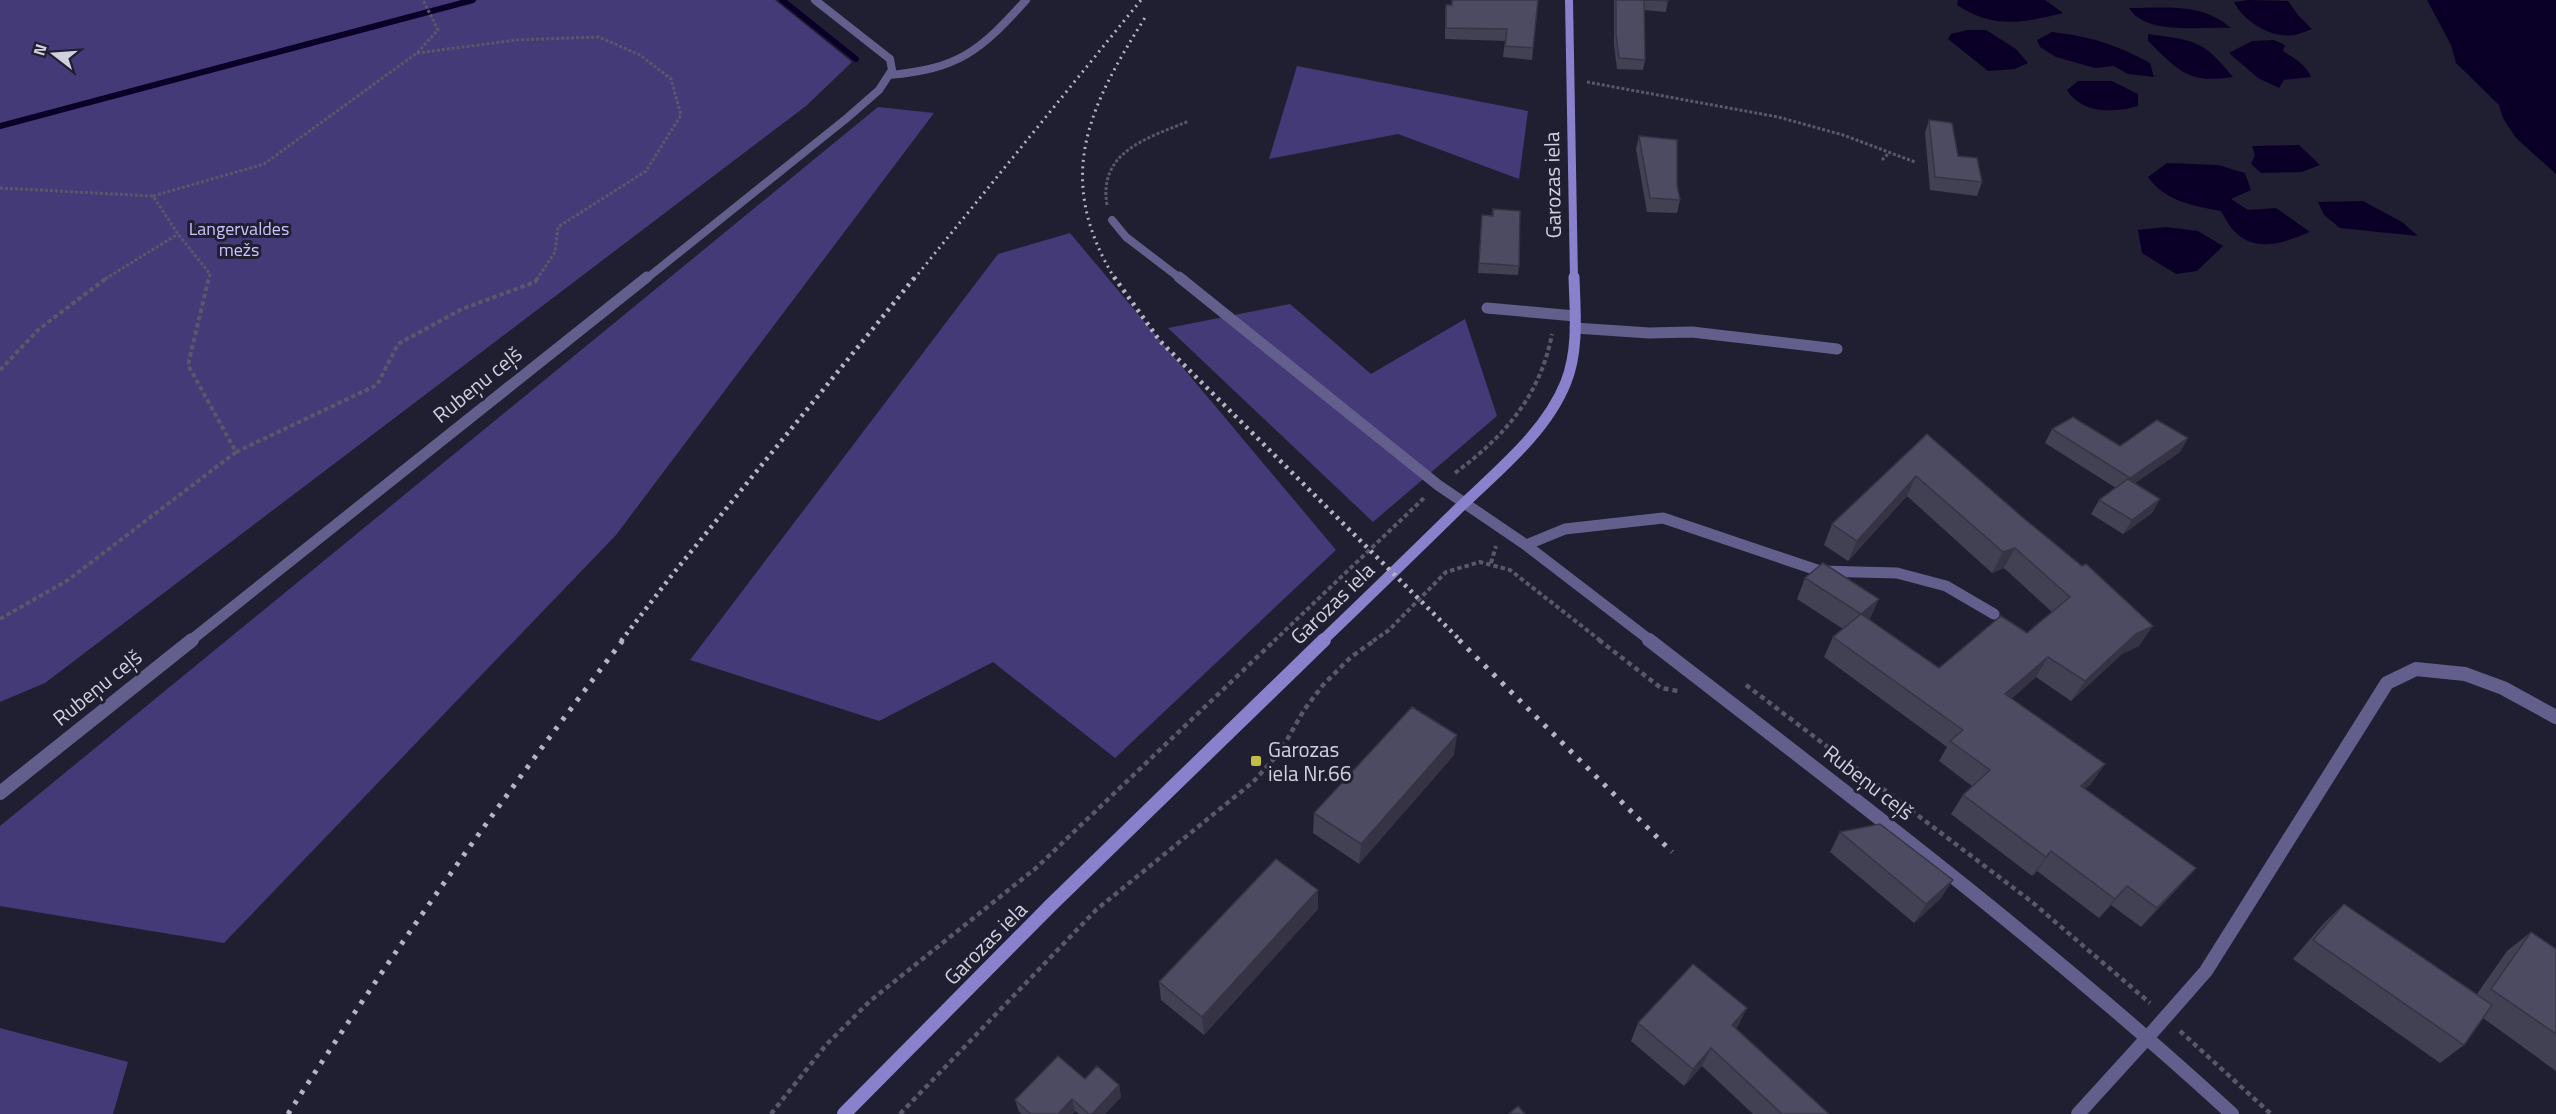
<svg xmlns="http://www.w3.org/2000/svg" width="2556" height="1114" viewBox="0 0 2556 1114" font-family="'Titillium Web',sans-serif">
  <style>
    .forest { fill: #443a77 }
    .water { fill: #0a0027 }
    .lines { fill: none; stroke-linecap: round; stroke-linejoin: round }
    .stream { stroke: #0a0027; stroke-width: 6 }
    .path-far2 { stroke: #595768; stroke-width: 3; stroke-dasharray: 3 2; stroke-linecap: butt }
    .path-far1 { stroke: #595768; stroke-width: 4; stroke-dasharray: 4.5 3; stroke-linecap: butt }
    .path { stroke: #595768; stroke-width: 4.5; stroke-dasharray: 5 4; stroke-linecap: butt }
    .service-far1 { stroke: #635f8d; stroke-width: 11 }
    .service { stroke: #635f8d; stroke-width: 14 }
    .minor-far2 { stroke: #635f8d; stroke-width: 8 }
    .minor-far1 { stroke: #635f8d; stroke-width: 11 }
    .minor { stroke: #635f8d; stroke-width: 14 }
    .secondary-far2 { stroke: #8981cb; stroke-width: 8 }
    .secondary-far1 { stroke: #8981cb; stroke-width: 11 }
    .secondary { stroke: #8981cb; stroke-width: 14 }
    .rail-far2 { stroke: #b5b4c2; stroke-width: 3; stroke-dasharray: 2 4.5; stroke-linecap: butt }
    .rail-far1 { stroke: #b5b4c2; stroke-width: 4.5; stroke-dasharray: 3 5; stroke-linecap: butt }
    .rail { stroke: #b5b4c2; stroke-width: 5; stroke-dasharray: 4 8; stroke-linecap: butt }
    .wall { fill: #424053 }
    .shaded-wall { fill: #363444 }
    .building { fill: #4d4b61; stroke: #363444; stroke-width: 1.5 }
    .poi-dot { fill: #c1be40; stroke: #201e31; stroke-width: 2 }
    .labels { text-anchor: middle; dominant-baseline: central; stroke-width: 6; stroke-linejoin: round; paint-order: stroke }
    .far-park-label { font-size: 18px; fill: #c9c4fd; stroke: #201e31 }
    .street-label { font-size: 21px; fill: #d1d0dd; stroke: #201e31 }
    .poi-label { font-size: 21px; fill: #d1d0dd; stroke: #201e31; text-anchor: start }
  </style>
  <rect width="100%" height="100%" fill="#201e31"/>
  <path class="forest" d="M0 0H775L852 62 806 106 45 683 0 702Z
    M1297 66 1528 111 1519 179 1398 134 1269 159Z
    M878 107 934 113 616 535 224 943 0 906V826Z
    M1070 233 1336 550 1115 758 993 662 879 721 690 660 998 254Z
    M1290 304 1371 374 1465 319 1497 416 1373 522 1168 328Z
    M0 1028 128 1062 113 1114H0Z"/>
  <path class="water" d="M1958 0H2045L2063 13C2022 23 1993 29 1957 5Z
    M2249 0 2288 1 2298 15 2312 29C2306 31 2300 34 2294 35 2272 39 2243 21 2234 2Z
    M2427 0H2556V174L2516 138 2503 118 2499 105 2456 63 2451 45Z
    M2129 8C2167 8 2201 2 2231 28 2201 26 2146 36 2129 8Z
    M1967 30H1986L2016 49 2028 63 2015 69 1988 71 1948 39 1951 34Z
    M2052 32C2092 37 2115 44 2150 63L2154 77 2128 74 2114 66 2095 68 2056 57 2040 47 2037 40Z
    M2148 34C2196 41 2202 39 2233 77 2188 84 2179 71 2148 41Z
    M2274 40 2285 45 2283 51C2294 58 2306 64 2311 77L2284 80 2279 88 2258 78 2229 53 2252 41Z
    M2078 81H2112L2138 94V106C2113 113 2082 114 2067 90Z
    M2299 145 2320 165 2302 172 2261 173 2251 164 2255 155 2252 146Z
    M2167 163 2218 165 2245 173 2251 190 2231 199 2248 210 2276 208 2310 232C2285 242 2256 254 2234 231 2229 226 2225 217 2221 211 2193 206 2165 201 2148 177Z
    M2363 201 2402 222 2418 236 2340 228 2324 215 2318 202Z
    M2166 227 2198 231 2223 246 2197 271 2176 274 2142 253 2138 230Z"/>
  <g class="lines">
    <path class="stream" d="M782 0 856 59
      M0 126 473 0"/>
    <path class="path-far2" d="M417 53 516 40 599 37 640 55 671 79 681 115 646 171 558 227 555 252 537 279
      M1587 82 1778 117 1843 135 1915 162
      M1882 160 1890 152
      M0 188 153 196 178 234 210 274 209 279
      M153 196 264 164 417 53 438 30 423 0
      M1107 205C1098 151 1148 138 1189 121
      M105 279 178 234"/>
    <path class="path-far1" d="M0 370 39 329 108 277
      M236 452 377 385 398 344 462 309 535 282 538 277
      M1455 473C1505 436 1540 396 1552 334
      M1491 563 1496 546
      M0 619 68 580 236 452 188 365 209 277
      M1274 641 1424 498
      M1373 641 1389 630 1446 572 1480 562 1510 570 1601 641"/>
    <path class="path" d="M1599 640 1661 688 1678 691
      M1746 685 2032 902 2150 1003
      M2180 1031 2271 1114
      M771 1114 826 1045 870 1001 1036 868 1275 640
      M900 1114 1096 910 1253 782 1280 752 1304 710 1323 685 1351 657 1375 640"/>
    <path class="service-far1" d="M1575 328 1649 333 1692 332 1837 349
      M1526 545 1565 529 1663 518 1820 571 1897 573 1946 586 1994 614"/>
    <path class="service" d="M2148 1037 2206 971 2387 683 2416 669 2465 674 2503 688 2556 717"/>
    <path class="minor-far2" d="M889 75C959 69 980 51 1026 0
      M1112 220 1126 237 1181 279
      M646 279 847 118 879 90 892 70 890 59 815 0"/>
    <path class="minor-far1" d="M1179 277 1438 485 1526 545 1651 641
      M1487 308 1575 316
      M190 641 647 277"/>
    <path class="minor" d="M1649 640C1847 793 2047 944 2232 1114
      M0 793 192 640
      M2078 1114 2148 1037"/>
    <path class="secondary-far2" d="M1569 0 1574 279"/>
    <path class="secondary-far1" d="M1322 641C1367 598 1412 554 1457 510 1496 472 1546 433 1566 382 1579 349 1575 311 1574 277"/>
    <path class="secondary" d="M844 1114 1051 905 1324 640"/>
    <path class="rail-far2" d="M914 279 1141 0
      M1115 279C1053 177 1089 107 1146 16"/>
    <path class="rail-far1" d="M1114 277 1160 341 1461 641
      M621 641 672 575 915 277"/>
    <path class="rail" d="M1459 640 1672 852
      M288 1114C393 951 505 794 623 640"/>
  </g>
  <path class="wall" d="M1538 0 1532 60 1503 57 1505 41 1445 39V16L1446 5Z
    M1614 0H1668L1666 12 1644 10 1645 60 1643 70 1617 69 1614 45Z
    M1929 120 1958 156 1982 182 1977 196 1930 190 1925 133Z
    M1639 136 1677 185 1680 200 1677 213 1647 212 1636 149Z
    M1493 209 1519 266 1518 275 1478 273 1482 215H1492Z
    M2052 429 2120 446 2188 438 2180 452 2135 483 2160 499 2152 513 2123 534 2091 514 2099 500 2116 488 2045 443Z
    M1927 434 2139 646 2122 654 2071 701 2036 677 2011 699 2091 784 2085 789 2179 887 2141 927 2111 905 2099 918 2037 871 2032 876 1951 814 1963 795 1972 786 1939 761 1947 747 1824 657 1833 637 1843 629 1797 599 1805 578 1870 619 1869 620 1939 668 2027 633 2052 612 2004 568 1992 573 1907 496 1848 561 1824 545 1832 524Z
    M1454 755 1359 864 1313 833 1314 813Z
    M1840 832 1953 880 1940 899 1914 923 1830 852Z
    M2344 904 2477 994 2507 951 2531 932 2556 949V1071L2483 1018 2464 1045 2440 1063 2293 959 2324 923Z
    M1318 909 1204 1035 1161 1000 1159 982Z
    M1638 1023 1738 1026 1736 1028 1829 1114H1753L1702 1066 1684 1086 1631 1041Z
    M1085 1079 1119 1085 1121 1097 1105 1114H1079L1075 1111 1072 1114H1022L1019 1112 1015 1100Z"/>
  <path class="shaded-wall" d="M2188 438 2180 452 2122 492 2130 478Z
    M1916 476 1907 496 1848 561 1857 541Z
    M2160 499 2152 513 2123 534 2132 520Z
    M2015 548 2004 568 1992 573 2003 552Z
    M1879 599 1870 619 1852 635 1861 614Z
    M2153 626 2139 646 2122 654 2071 701 2085 681 2136 634Z
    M2048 657 2036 677 1993 715 2005 694Z
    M1457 735 1454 755 1359 864 1361 844Z
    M2105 764 2091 784 2067 806 2081 786Z
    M2051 851 2037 871 2032 876 2046 857Z
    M2196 868 2179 887 2141 927 2157 908Z
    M1953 880 1940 899 1914 923 1926 904Z
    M2127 886 2111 905 2099 918 2115 899Z
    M1318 890V909L1204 1035 1202 1017Z
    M1747 1008 1738 1026 1723 1043 1732 1025Z
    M1711 1048 1702 1066 1684 1086 1693 1069Z
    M1119 1085 1121 1097 1105 1114H1092Z
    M1072 1099 1075 1111 1072 1114H1058Z"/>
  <path class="building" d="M1452 0H1538L1533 48 1505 46 1507 29 1446 28V5H1452Z
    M1616 0H1644L1645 60 1619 58 1616 35Z
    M1644 0H1668V1Z
    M1929 120 1952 123 1958 156 1977 158 1982 182 1935 177Z
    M1639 136 1677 140V185L1680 200 1650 198Z
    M1493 209 1520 211 1519 266 1479 263 1482 215 1493 216Z
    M2073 417 2120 446 2157 420 2188 438 2130 478 2052 429Z
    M1927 434 2021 516 2082 566 2086 564 2153 626 2136 634 2085 681 2048 657 2005 694 2105 764 2081 786 2196 868 2157 908 2127 886 2115 899 2051 851 2046 857 1963 795 1990 770 1950 741 1963 730 1833 637 1861 614 1939 668 2001 616 2027 633 2070 597 2015 548 2003 552 1916 476 1857 541 1832 524Z
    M2128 479 2160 499 2132 520 2099 500Z
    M1823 563 1879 599 1861 614 1805 578Z
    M1412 707 1457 735 1361 844 1314 813Z
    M1880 824 1953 880 1926 904 1840 832Z
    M1276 859 1318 890 1202 1017 1159 982Z
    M2344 904 2492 1005 2464 1045 2313 940Z
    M2531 932 2556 949V1034L2491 989Z
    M1693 964 1747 1008 1732 1025 1829 1114H1782L1711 1048 1693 1069 1638 1023Z
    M1058 1056 1085 1079 1097 1066 1119 1085 1092 1114H1089L1072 1099 1058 1114H1031L1015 1100Z
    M1518 1106 1525 1114H1509Z"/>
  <rect class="poi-dot" x="1250" y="755" width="12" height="12" rx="3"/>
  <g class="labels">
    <g class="far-park-label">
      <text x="239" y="228">Langervaldes<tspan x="239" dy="21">mežs</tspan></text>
    </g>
    <g class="street-label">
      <text transform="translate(1552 185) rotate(-91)">Garozas iela</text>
      <text transform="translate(477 384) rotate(-39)">Rubeņu ceļš</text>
      <text transform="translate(1332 603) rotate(-44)">Garozas iela</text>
      <text transform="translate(97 687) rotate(-39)">Rubeņu ceļš</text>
      <text transform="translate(1869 782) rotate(38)">Rubeņu ceļš</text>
      <text transform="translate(985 943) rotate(-45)">Garozas iela</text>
    </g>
    <g class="poi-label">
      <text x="1268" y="749">Garozas<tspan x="1268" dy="24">iela Nr.66</tspan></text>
    </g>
  </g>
  <g transform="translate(54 54) rotate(287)" stroke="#201e31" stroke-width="4.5" paint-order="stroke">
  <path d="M0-4.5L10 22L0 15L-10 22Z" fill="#d1d0dd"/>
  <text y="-9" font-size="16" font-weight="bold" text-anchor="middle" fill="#d1d0dd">N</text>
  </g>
</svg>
